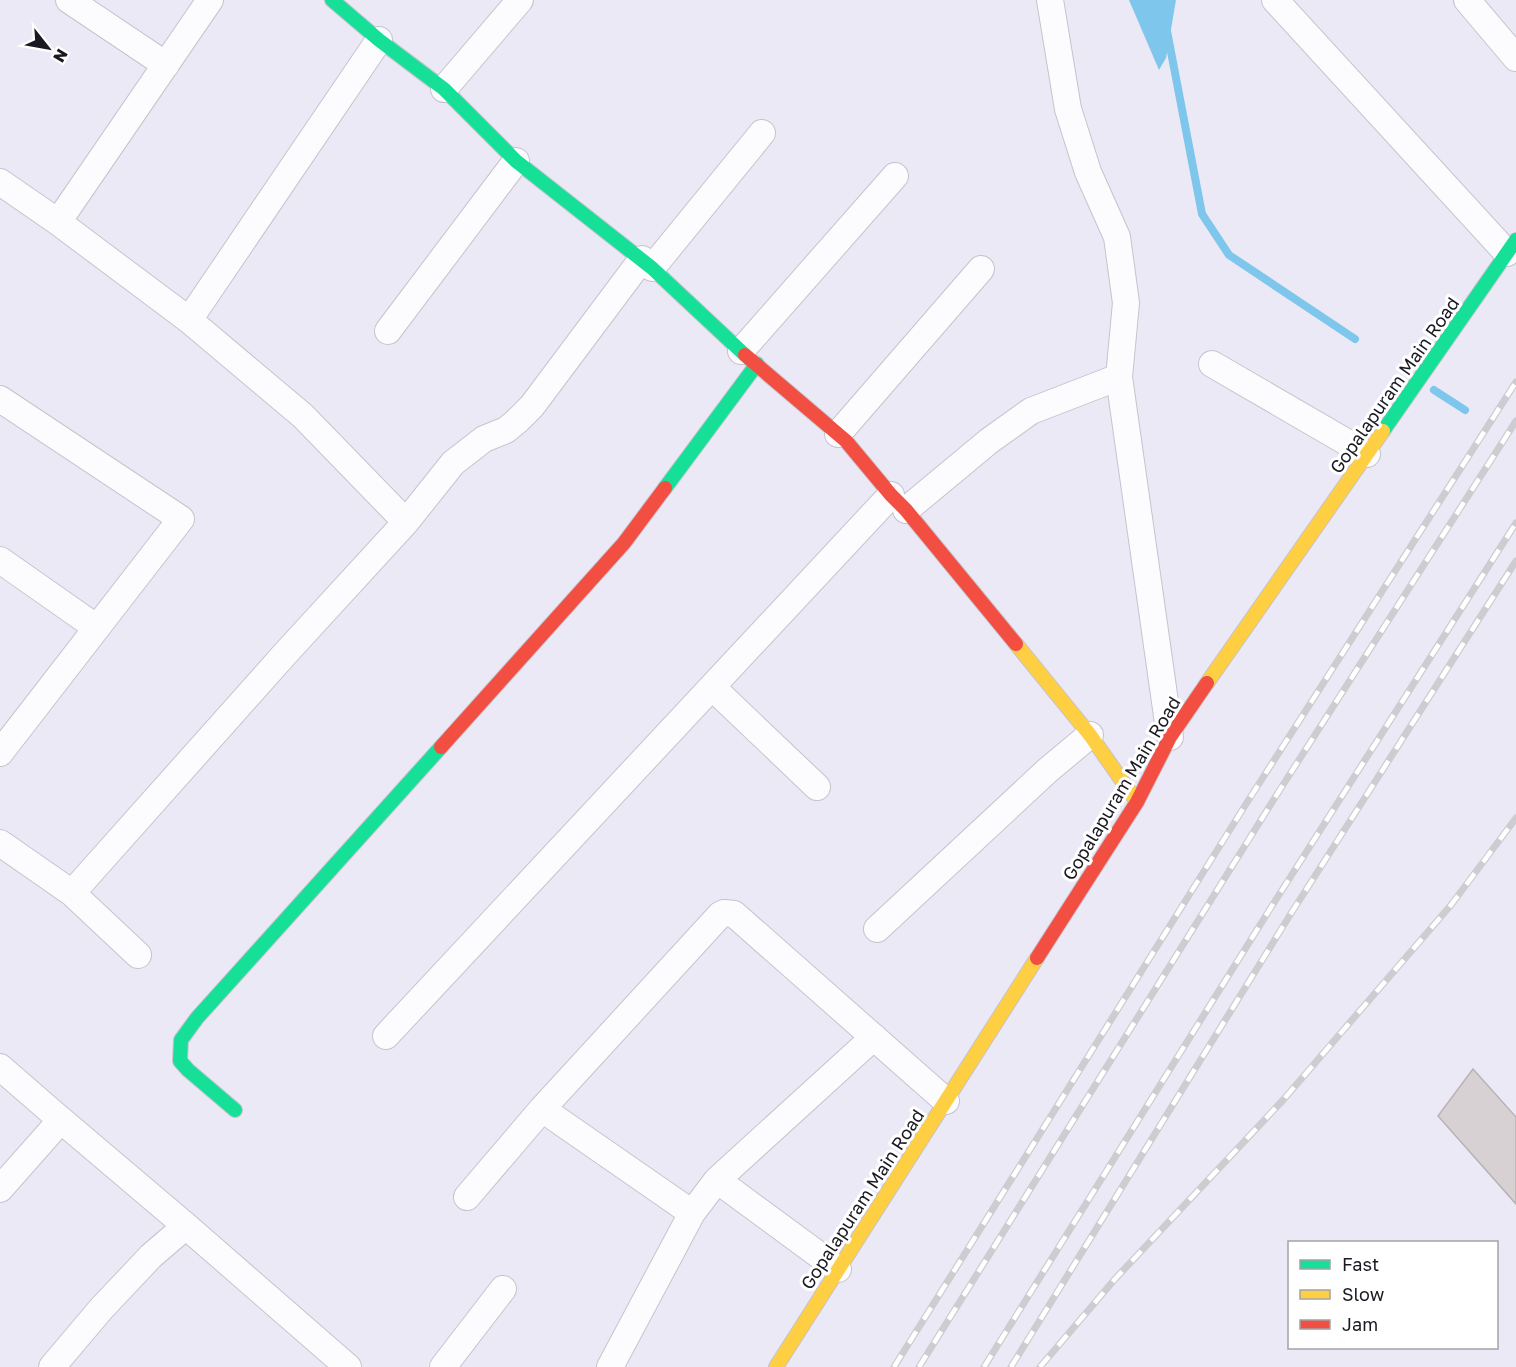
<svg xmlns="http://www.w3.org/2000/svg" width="1516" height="1367" viewBox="0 0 1516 1367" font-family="'Golos Text',sans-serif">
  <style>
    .water { fill: #7ec6ec }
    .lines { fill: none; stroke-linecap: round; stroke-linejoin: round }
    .stream { stroke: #7ec6ec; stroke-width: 8 }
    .building { fill: #d7d1d4; stroke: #b9b3b7; stroke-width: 1.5 }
    .street-casing { stroke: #c6c3cd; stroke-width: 28 }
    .fast-casing { stroke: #c6c3cd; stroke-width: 16 }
    .slow-casing { stroke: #c6c3cd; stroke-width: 16 }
    .jam-casing { stroke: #c6c3cd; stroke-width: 16 }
    .street { stroke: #fcfcfe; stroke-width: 26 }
    .fast { stroke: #16e098; stroke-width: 14 }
    .slow { stroke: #ffcf43; stroke-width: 14 }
    .jam { stroke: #f24e42; stroke-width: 14 }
    .rail-casing { stroke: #cdcdd1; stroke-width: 7 }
    .rail { stroke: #fff; stroke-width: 4.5; stroke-dasharray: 14; stroke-linecap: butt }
    .labels { text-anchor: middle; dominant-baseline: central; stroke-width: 6; stroke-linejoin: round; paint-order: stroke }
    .street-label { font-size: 18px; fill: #1a1921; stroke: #fff }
  </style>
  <rect width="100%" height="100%" fill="#ece9f6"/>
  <path class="water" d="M1129 0H1176L1166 58 1159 70Z"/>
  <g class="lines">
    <path class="stream" d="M1167 31 1202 214 1229 255 1355 339
      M1434 390 1465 410"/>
  </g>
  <path class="building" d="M1473 1069 1516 1117V1204L1438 1116Z"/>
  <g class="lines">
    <defs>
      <path id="street" d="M69 0 166 65
        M1050 0 1068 109 1088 172 1117 237 1126 303 1119 377 1170 737
        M1275 0 1507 253
        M1467 0 1516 58
        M379 40 189 320 303 416 406 522
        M444 89 520 0
        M0 182 58 222
        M652 268 762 133
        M189 320 58 222 210 0
        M388 331 516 161
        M741 351 895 176
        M1212 364 1367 454
        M0 399 181 519 0 753
        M838 434 981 269
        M906 510 989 441 1031 411 1119 377
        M0 560 97 628
        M712 687 817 787
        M0 843 72 893 138 955
        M72 893 284 655 406 522 453 463 484 439 506 430 517 421 532 406 642 259
        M877 929 1048 770 1090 735
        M386 1036 891 495
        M0 1067 61 1120
        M542 1109 692 1213
        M717 1180 838 1269
        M0 1189 61 1120 186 1226 348 1367
        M467 1197 542 1109 720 915 724 913 734 914 946 1101
        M52 1367 101 1309 151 1256 186 1226
        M443 1367 503 1289
        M610 1367 692 1213 717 1180 874 1037"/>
      <path id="fast" d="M332 0 379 40 444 89 516 161 652 268 745 355
        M1383 431 1516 240
        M665 488 757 364
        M235 1110 188 1070 180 1061 181 1040 197 1018 441 747"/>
      <path id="slow" d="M1016 644 1090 735 1137 802
        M1207 683 1383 431
        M776 1367 1037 958"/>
      <path id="jam" d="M745 355 846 441 891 495 906 510 1016 644
        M441 747 624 543 665 488
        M1037 958 1137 802 1170 737 1207 683"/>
    </defs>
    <use href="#street" class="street-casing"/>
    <use href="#fast" class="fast-casing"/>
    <use href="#slow" class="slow-casing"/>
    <use href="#jam" class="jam-casing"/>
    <use href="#street" class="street"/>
    <use href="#fast" class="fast"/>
    <use href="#slow" class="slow"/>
    <use href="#jam" class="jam"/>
    <defs>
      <path id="rail" d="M894 1367 1246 804 1516 382
        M919 1367 1281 788 1516 421
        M984 1367 1270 909 1516 523
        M1011 1367 1290 915 1516 561
        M1040 1367 1115 1279 1284 1099 1451 905 1516 818"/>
    </defs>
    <use href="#rail" class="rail-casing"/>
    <use href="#rail" class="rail"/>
  </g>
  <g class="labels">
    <g class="street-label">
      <text transform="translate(1394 385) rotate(-55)">Gopalapuram Main Road</text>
      <text transform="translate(1121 788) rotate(-59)">Gopalapuram Main Road</text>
      <text transform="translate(862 1199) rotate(-57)">Gopalapuram Main Road</text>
    </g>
  </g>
  <rect x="1288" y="1241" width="210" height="108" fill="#ffffff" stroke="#a3a3a6" stroke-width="1.5"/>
  <rect x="1300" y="1260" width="30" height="9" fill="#16e098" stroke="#a3a3a6" stroke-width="1.5"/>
  <text x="1342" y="1271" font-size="18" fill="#1a1921">Fast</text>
  <rect x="1300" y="1290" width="30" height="9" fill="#ffcf43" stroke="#a3a3a6" stroke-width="1.5"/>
  <text x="1342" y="1301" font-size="18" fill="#1a1921">Slow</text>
  <rect x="1300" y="1320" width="30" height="9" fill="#f24e42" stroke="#a3a3a6" stroke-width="1.5"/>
  <text x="1342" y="1331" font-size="18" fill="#1a1921">Jam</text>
  <g transform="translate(48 48) rotate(121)" stroke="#ffffff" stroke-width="4.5" paint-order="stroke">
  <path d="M0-4.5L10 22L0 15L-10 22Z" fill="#1a1921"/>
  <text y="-9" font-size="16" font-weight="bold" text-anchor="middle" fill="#1a1921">N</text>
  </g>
</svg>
